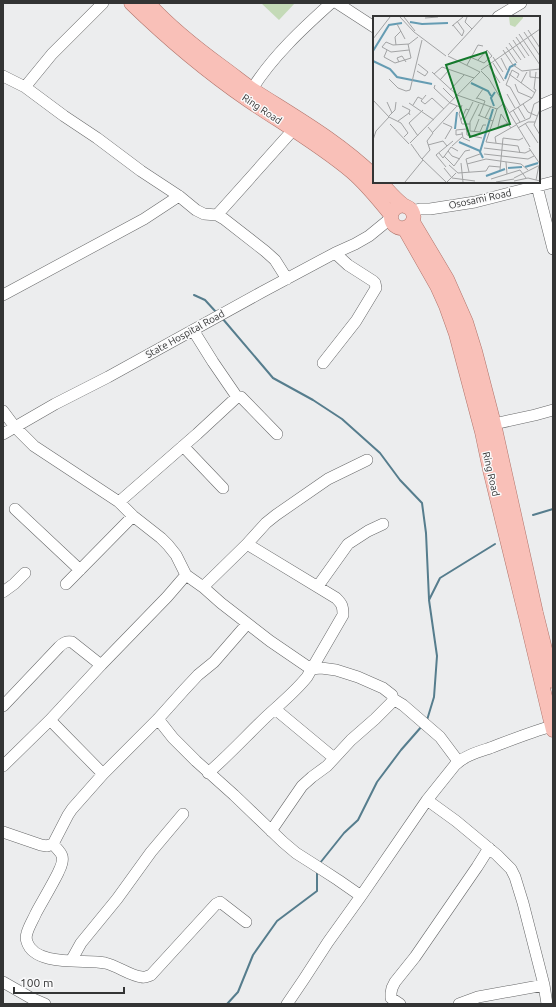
<svg xmlns="http://www.w3.org/2000/svg" width="556" height="1007" viewBox="0 0 556 1007" font-family="Ubuntu,sans-serif">
  <style>
    .park { fill: #c4dab7 }
    .lines { fill: none; stroke-linecap: round; stroke-linejoin: round }
    .stream { stroke: #567d8d; stroke-width: 2 }
    .minor-casing { stroke: #676869; stroke-width: 12 }
    .major-casing { stroke: #b1746b; stroke-width: 15 }
    .minor { stroke: #fff; stroke-width: 11 }
    .major { stroke: #f9c0b8; stroke-width: 14 }
    .labels { text-anchor: middle; dominant-baseline: central; stroke-width: 3; stroke-linejoin: round; paint-order: stroke }
    .street-label { font-size: 10px; fill: #333434; stroke: #fafafb }
    .inset-river { fill: none; stroke: #659cb3; stroke-width: 2 }
    .inset-road { fill: none; stroke: #a2a3a4; stroke-width: 1 }
    .view { fill: #14792c; fill-opacity: 0.15; stroke: #14792c; stroke-width: 2 }
    .inset-edge { fill: none; stroke: #333434; stroke-width: 2 }
  </style>
  <rect width="100%" height="100%" fill="#ecedee"/>
  <path class="park" d="M261 3H295L279 20Z"/>
  <g class="lines">
    <path class="stream" d="M194 295 205 300 216 312
      M222 318 273 378 313 400 342 419 380 453 400 480 422 503 426 533 429 599
      M533 515 553 509
      M427 720 434 697 437 656 429 600 440 578 495 544
      M320 863 344 833 358 820 377 782 401 750 422 726
      M227 1004 238 992 253 955 277 921 317 891V871"/>
    <defs>
      <path id="minor" d="M337 3 374 27
        M498 17 521 3
        M3 76 25 87 64 116 97 138 141 171 179 196 196 210 204 214 217 215 224 219 265 251 275 260 287 279
        M25 87 52 54 103 3
        M252 89C273 56 302 29 331 3
        M539 106 553 100
        M537 186 553 249
        M412 211 420 209H430L475 202 553 182
        M217 215 293 130
        M3 295 144 219 179 196
        M193 330 213 362 237 397H241L277 434
        M323 363 356 321 376 288 375 283 373 281 348 265 335 253
        M3 411 15 427 34 446 119 502 133 516 161 538 168 545 176 555 186 575 203 587 221 603 270 641 311 669 321 668 336 670 358 677 383 688 392 695 393 699 403 705 440 737 458 761
        M494 424 535 415 553 410
        M3 434 55 404 108 377 262 292 335 253 355 244 369 236 391 218
        M183 446 223 488
        M119 502 197 434 237 397
        M15 509 80 570
        M66 584 133 516
        M318 586 348 544 368 531 383 524
        M203 587 247 544 266 523 276 515 328 479 367 460
        M3 592 14 584 25 573
        M3 706 59 647C63 643 66 641 72 642L101 665
        M275 709 334 758
        M158 719 173 738 196 761 234 795 283 842 296 853 318 867 338 880 361 896
        M50 720 103 774
        M3 766 50 720 89 678 101 665 167 597 186 575
        M208 773C229 755 247 735 267 716 280 704 295 692 307 677L343 615C343 606 342 604 336 598L247 544
        M427 800 456 821 497 855 511 869 515 877 523 903 544 985 547 1004
        M271 831 302 786 312 777 327 766 351 740 375 719 392 702 393 699
        M3 832 41 845 47 846 53 844
        M246 922 224 905 220 902 216 904 151 975C148 976 145 978 142 977 130 976 118 966 105 963 85 959 35 967 27 942 26 939 26 936 27 933 29 926 33 920 36 913 43 900 51 887 58 873 60 868 64 862 62 856 61 852 56 848 53 844L68 815 72 809 103 774 158 719 184 690 198 675 214 662 247 624
        M71 961 81 943 117 899 151 852 183 814
        M3 982 31 998 45 1004
        M287 1004 304 979 328 942 361 896 427 800 455 765C464 756 478 752 490 748 511 740 531 732 552 726
        M400 1004 391 998V993L392 988 395 982 415 957 477 867 489 848
        M459 1004 478 997 544 985"/>
      <path id="major" d="M131 3C167 38 206 71 248 100 282 123 320 145 352 172 367 185 379 200 391 215
        M148 3C170 27 195 47 221 66 232 74 242 82 253 90 295 117 338 141 374 176
        M380 182C387 189 395 199 402 204 405 207 410 207 412 211 416 218 412 227 404 228 389 230 385 208 403 205
        M413 222 447 279 466 322 475 351 494 424 536 613 553 681
        M404 228 437 286 446 306 456 334 482 432 490 470 526 617 553 730"/>
    </defs>
    <use href="#minor" class="minor-casing"/>
    <use href="#major" class="major-casing"/>
    <use href="#minor" class="minor"/>
    <use href="#major" class="major"/>
  </g>
  <g class="labels">
    <g class="street-label">
      <text transform="translate(262 109) rotate(34)">Ring Road</text>
      <text transform="translate(480 199) rotate(-12)">Ososami Road</text>
      <text transform="translate(185 334) rotate(-29)">State Hospital Road</text>
      <text transform="translate(491 474) rotate(77)">Ring Road</text>
    </g>
  </g>
  <g transform="translate(373 16)">
    <rect width="167" height="167" fill="#ecedee"/>
    <path d="M136 1H150V2L142 11 137 9Z" fill="#c4dab7"/>
    <path class="inset-river" d="M37 6 49 8 75 7M0 35 16 9 29 7M0 45 17 53 24 61 59 68M132 63 137 51 143 48M98 67 115 75 118 80M121 90 118 82 122 76M82 113 84 96M86 126 107 135M110 142 107 136 120 93M152 151 165 147M135 152 149 151M113 160 132 153"/>
    <path class="inset-road" d="M27 1 41 16 73 40M31 1 42 15M94 1 92 6 99 13M52 2 65 1M24 8 32 23M80 9 89 20 91 15 84 5M79 10 90 1M155 14 167 32M151 16 167 40M146 18 167 49M143 21 156 40M0 23 17 1M140 24 152 42M136 27 148 44M35 28 38 42M23 29 22 21 28 15M133 31 144 47M14 34 11 41 22 47 38 42M36 34 18 36 9 31 13 26 20 29 36 28 45 21M130 34 140 49 149 55 167 53M75 39 110 1M75 40 107 56M97 41 111 47 119 40 114 34 105 44M120 41 130 56M128 42 134 54M26 46 24 42 29 40 33 46M120 47 131 65M94 49 105 29 110 30M116 50 127 67M108 54 167 13M44 55 52 60 55 56 45 48M108 55 116 63 157 131M157 55V61L167 62M59 56 84 79 124 93M61 58 69 51 101 62M136 58 162 77M144 62 146 58 139 54 133 69 137 71 147 89M16 63 25 72 33 75 37 74 49 24M67 64 76 54M148 67 154 56M142 68 145 76 159 82M62 69 61 72 77 87 87 91M70 72 81 83M77 74 91 59M134 78 142 92M53 79 48 85 52 88 59 82 71 93M104 82 112 85 106 100M103 83 110 73M0 84 16 101 28 107 35 117 31 121M14 86 19 97M36 87 61 104M106 88 97 106V115L107 116 110 109H113M130 88 124 93 113 126 145 130 147 137M150 88 155 96 164 100M40 89 45 81 49 83M89 89 86 98 89 108H97M29 90 37 94 36 97M145 91 152 103M167 93 161 109 167 119M140 94 147 106M136 97 159 82 163 74 161 73 163 56M128 98 125 111 135 107M128 98 138 112M105 99 120 105M16 100 22 94 23 86M112 102 118 90M88 104 93 93 96 94M91 104 100 86M25 105 36 97 37 99M70 107 79 111 72 123M152 107 165 127M17 108 36 128M143 108 157 102 161 88 167 85M93 109 94 119 109 122M145 112 155 106H162M60 116 84 90M89 116 90 122 97 125M101 116 106 103M89 118 83 119V114L93 113M45 120 36 107 50 94M0 124 3 115 16 101M37 127 107 56M123 127 122 121 143 109M38 128 48 142 73 166M55 129 70 125 74 130M79 130 89 121M111 132 152 137 158 134M156 132 167 148M75 135 79 140 87 143M66 137 70 142 78 131 85 135M111 138 155 143 161 140M71 140 81 150 92 135 97 134M49 143 57 134 54 125 60 117 55 111M133 146 134 158M88 147 90 166M94 148 113 143 148 148 155 154M76 149 85 157 113 155 116 150 127 151M73 151 63 139 80 125M71 152 79 162 102 165M127 154 130 122 146 124 150 122M96 156 93 143 107 138M141 162 165 150M118 163 147 154 153 162M163 164 166 149M141 165 155 162 167 165M32 166 50 144M74 166 83 157M123 166 141 163"/>
    <path class="view" d="M113 36 137 108 97 121 73 49Z"/>
    <rect width="167" height="167" class="inset-edge"/>
  </g>
  <rect width="556" height="1007" fill="none" stroke="#333434" stroke-width="8"/>
  <path d="M14 987v6h110v-6" fill="none" stroke="#333434" stroke-width="2"/>
  <text x="20" y="987" font-size="12" fill="#333434" stroke="#fafafb" stroke-width="3" paint-order="stroke">100 m</text>
</svg>
